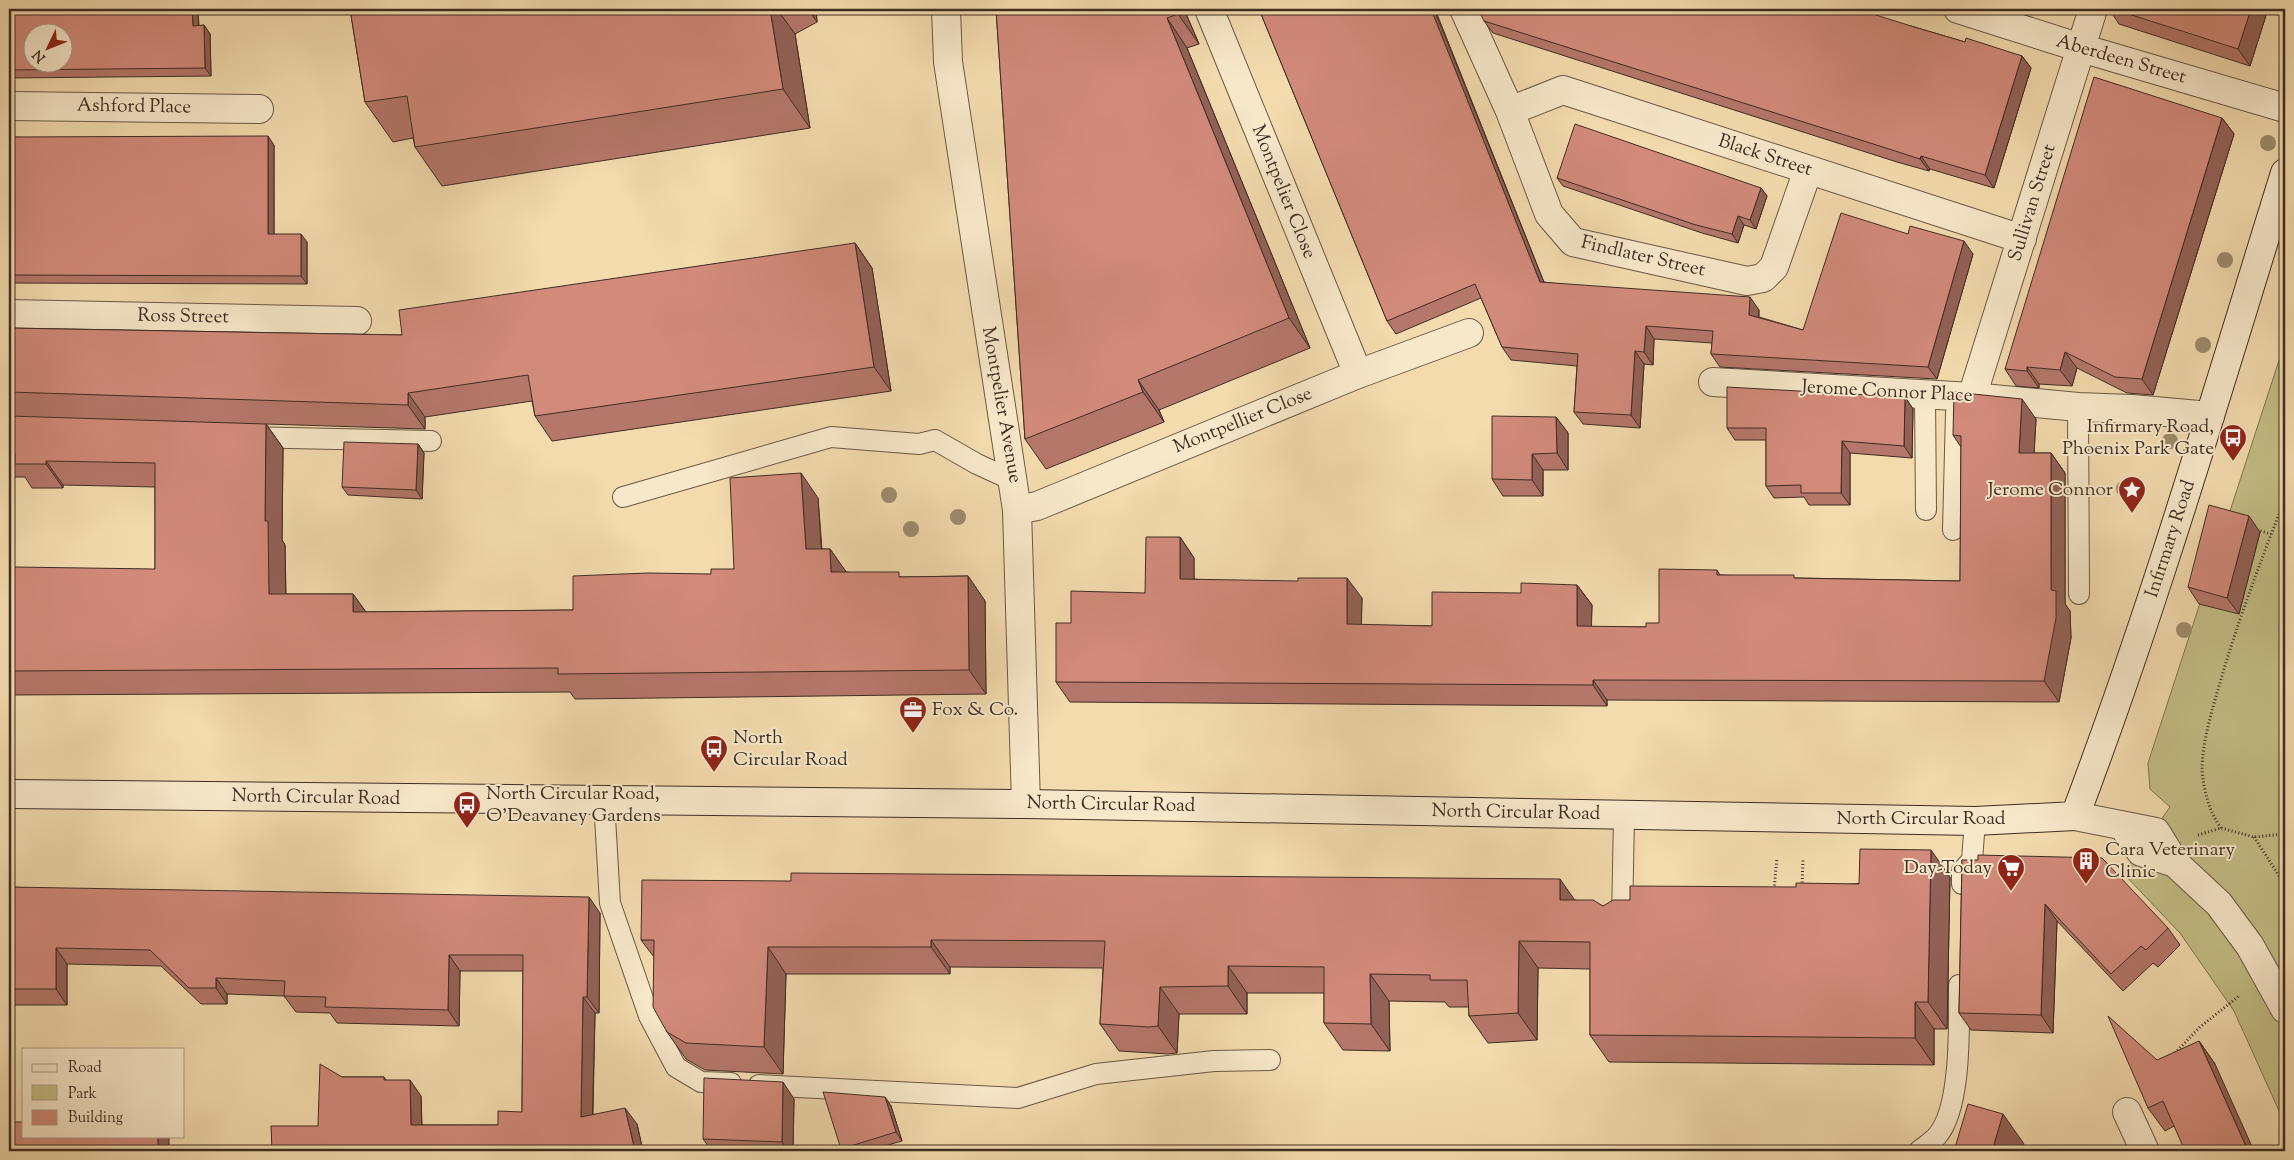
<svg xmlns="http://www.w3.org/2000/svg" width="2294" height="1160" viewBox="0 0 2294 1160" font-family="'Sorts Mill Goudy',serif">
  <style>
    .green { fill: #c3bd85; stroke: #807554 }
    .lines { fill: none; stroke-linecap: round; stroke-linejoin: round }
    .service-casing { stroke: #6b5846; stroke-width: 22 }
    .minor-casing { stroke: #6b5846; stroke-width: 30 }
    .secondary-casing { stroke: #3e2d24; stroke-width: 30 }
    .path { stroke: #3e2d24; stroke-width: 3; stroke-dasharray: 1 2.5; stroke-linecap: butt }
    .service { stroke: #f7e8ca; stroke-width: 20 }
    .minor { stroke: #f7e8ca; stroke-width: 28 }
    .secondary { stroke: #f7e8ca; stroke-width: 28 }
    .tree { fill: #9e8b6d }
    .wall { fill: #b5776a; stroke: #3e2d24 }
    .shaded-wall { fill: #936156; stroke: #3e2d24 }
    .building { fill: #d28a7b; stroke: #3e2d24; fill-rule: evenodd }
    .labels { text-anchor: middle; dominant-baseline: central; stroke-width: 4; stroke-linejoin: round; paint-order: stroke }
    .street-label { font-size: 19px; fill: #3e2d24; stroke: #f7e8ca }
    .poi-label { font-size: 19px; fill: #3e2d24; stroke: #f7e8ca; text-anchor: start }
  </style>
  <rect width="100%" height="100%" fill="#f3dbae"/>
  <filter id="stains"><feTurbulence type="fractalNoise" baseFrequency=".004" numOctaves="4"/><feColorMatrix values="0 0 0 0 .2 0 0 0 0 .09 0 0 0 0 .02 0 0 0 .5 -.17"/></filter>
  <radialGradient id="worn" r=".72"><stop offset=".6" stop-color="#630" stop-opacity="0"/><stop offset="1" stop-color="#630" stop-opacity=".3"/></radialGradient>
  <path class="green" d="M2285 342V1124L2234 1011 2180 933 2123 873 2170 807 2150 789 2148 763Z"/>
  <g class="lines">
    <defs>
      <path id="service" d="M1925 394 1926 510
        M2078 407 2079 594
        M248 437 431 441
        M623 497 831 437 919 444 935 440 977 464 1014 481
        M1953 530 1956 412
        M604 800 610 903 649 1016 676 1067 701 1082 731 1083
        M1962 884V871L1972 860 1975 821
        M1622 921 1624 815
        M759 1085 1018 1098 1096 1074 1214 1061 1270 1060
        M1919 1151C1925 1146 1932 1142 1937 1136 1962 1108 1959 1023 1959 985"/>
      <path id="minor" d="M946 9 948 62 1017 510 1026 804
        M1209 9 1358 374
        M1464 9 1510 111 1549 214 1573 242 1747 281 1763 278 1774 267 1808 170
        M1958 9 2081 48 2285 108
        M9 106 259 109
        M1510 111 1563 90 2022 239
        M9 314 357 321
        M1713 382 1972 397 2078 407 2132 409 2210 416
        M1972 397 2093 9
        M1017 510 1037 506 1358 374 1469 333
        M2075 816 2156 832 2175 863 2219 904 2250 946 2285 1009
        M2123 826 2141 852 2175 863
        M2127 1112 2145 1151"/>
      <path id="secondary" d="M9 794 1026 804 1975 821 2075 816C2155 605 2218 388 2285 173"/>
    </defs>
    <use href="#service" class="service-casing"/>
    <use href="#minor" class="minor-casing"/>
    <use href="#secondary" class="secondary-casing"/>
    <path class="path" d="M2257 530 2271 534
      M2221 828C2211 815 2205 795 2203 779 2199 758 2209 721 2215 700 2234 631 2259 565 2285 499
      M2198 835 2221 828 2254 837 2285 834
      M2254 837 2285 885
      M1802 886 1803 859
      M1774 889 1777 858
      M2175 1053 2200 1027 2239 996"/>
    <use href="#service" class="service"/>
    <use href="#minor" class="minor"/>
    <use href="#secondary" class="secondary"/>
  </g>
  <g class="tree">
    <circle cx="2268" cy="143" r="8"/>
    <circle cx="2225" cy="260" r="8"/>
    <circle cx="2203" cy="345" r="8"/>
    <circle cx="2170" cy="441" r="8"/>
    <circle cx="2124" cy="489" r="8"/>
    <circle cx="889" cy="495" r="8"/>
    <circle cx="958" cy="517" r="8"/>
    <circle cx="911" cy="529" r="8"/>
    <circle cx="2184" cy="630" r="8"/>
  </g>
  <path class="wall" d="M9 9H198L199 26 204 25 210 34 211 76 9 78Z
    M350 9H816L817 22 795 34 810 128 442 186 415 147 413 138 393 142 365 102Z
    M996 9H1184L1199 44 1187 48 1310 348 1159 410 1164 422 1046 469 1025 439Z
    M1259 9H1449L1450 15 1435 9 1544 282 1759 310V317L1803 330 1973 254 1937 379 1720 367 1711 354 1712 343 1654 339 1653 365 1644 364 1640 428 1583 424 1574 412 1577 366 1511 360 1502 347 1481 298 1396 334 1387 321Z
    M2109 9H2268L2250 66 2119 24Z
    M1484 21 1911 26 1965 42 2022 56 2031 68 1994 188 1930 169 1929 171 1897 162 1493 33Z
    M2222 118 2234 134 2153 395 2127 393 2077 368 2072 386 2039 384V388L2016 386 2005 369Z
    M9 137 274 145V234L307 242V284L9 283Z
    M1557 178 1761 188 1767 196 1756 229 1744 225 1738 243 1702 233 1563 186Z
    M855 243 872 268 891 391 552 441 535 416 532 401 425 417V429L266 424 283 448 282 540 285 545 286 594H353L366 612 573 610 734 569 818 498 822 549H830L846 572 903 577 968 576 985 601 986 694 575 699 570 692 9 695V614H14L155 569V487L63 485V488H32L25 477H9V328L402 335Z
    M1905 397 1913 409 1912 458 1850 453V505H1809L1804 497 1774 498 1766 486V440H1735L1727 428Z
    M1556 417 1568 433V470H1543V496H1503L1492 479Z
    M2036 419 2034 453H2051L2065 473V604L2070 611 2071 638 2059 702 1607 700V706L1070 702 1056 682 1071 623 1145 593 1180 537 1194 558V579L1362 598 1361 625 1432 626 1521 593 1577 585 1592 605 1591 627H1646L1659 623 1717 570 1720 575 1796 578 1960 581 1961 447 1953 435Z
    M418 444 424 453 422 499 348 495 342 487Z
    M2260 532 2239 614 2199 604 2188 587Z
    M1962 860 2168 928 2180 945 2158 967 2153 963 2123 991 2057 921 2053 1033 1971 1030 1959 1013Z
    M1950 877 1947 1029H1934V1065L1609 1062 1590 1035V969L1538 968 1537 1040 1488 1043 1469 1016V1007H1449L1445 1002 1389 1001 1390 1051 1343 1050 1324 1023V993H1247V1014H1179L1177 1053 1168 1054 1119 1051 1100 1024 1103 968 950 967V974H786L783 1074 705 1070 686 1059 667 1032 654 957 641 940 1575 900 1603 906 1630 900Z
    M9 887 600 913 599 1013H595L593 1114 637 1124 643 1151H272L318 1126 342 1077H384L386 1080 421 1096 422 1125H498L522 1112 523 971H460L459 1026 337 1023 330 1013 296 1012 284 996 227 994V1004H201L161 966 67 964V1005H9Z
    M2199 1041 2215 1064 2174 1126 2165 1131 2148 1108Z
    M885 1097 891 1106 902 1141 867 1151H843L841 1149Z
    M794 1099 793 1151H712L703 1139Z"/>
  <path class="shaded-wall" d="M192 9H198L199 34 193 26Z
    M770 9H777L795 34 810 128 783 89Z
    M808 9H816L817 22Z
    M1176 9H1184L1199 44 1178 14Z
    M1431 9H1434L1549 295 1540 282Z
    M1445 9H1449L1450 15Z
    M2251 9H2268L2250 66 2238 49Z
    M1167 18 1187 48 1310 348 1289 318Z
    M204 25 210 34 211 76 205 68Z
    M2022 56 2031 68 1994 188 1985 175Z
    M2222 118 2234 134 2153 395 2142 379Z
    M268 136 274 145V243L268 234Z
    M1921 156 1930 169 1929 171 1920 159Z
    M1761 188 1767 196 1756 229 1750 220Z
    M1738 216 1744 225 1738 243 1732 234Z
    M301 234 307 242V284L301 276Z
    M1964 241 1973 254 1937 379 1928 367Z
    M855 243 872 268 891 391 874 367Z
    M1750 297 1759 310 1758 327 1749 315Z
    M1646 326 1654 339 1653 365 1644 352Z
    M1635 351 1644 364 1640 428 1631 415Z
    M2065 352 2077 368 2072 386 2060 370Z
    M2027 367 2039 384V388L2027 371Z
    M1138 380 1159 410 1164 422 1143 392Z
    M408 393 425 417V429L408 405Z
    M1905 397 1913 409 1912 458 1904 446Z
    M2022 399 2036 419 2033 473 2019 453Z
    M1556 417 1568 433V470L1557 453Z
    M266 424 283 448 282 540 285 545 286 618 269 594 265 521Z
    M1842 441 1850 453V505L1841 493Z
    M418 444 424 453 422 499 416 490Z
    M2051 453 2065 473V604L2070 611 2071 638 2059 702 2044 681 2051 590Z
    M1532 454 1543 470V496L1532 480Z
    M46 461 63 485V488L46 464Z
    M801 473 818 498 823 574 806 549Z
    M2249 516 2260 532 2239 614 2227 598Z
    M1180 537 1194 558V599L1180 579Z
    M830 549 847 573 831 572Z
    M968 576 985 601 986 694 969 670Z
    M1347 578 1362 598 1361 645 1347 624Z
    M1577 585 1592 605 1591 647 1577 626Z
    M353 594 370 618 353 612Z
    M1593 680 1607 700V706L1593 685Z
    M1931 850 1950 877 1947 1029 1928 1002Z
    M1560 879 1579 906 1560 900Z
    M589 897 600 913 599 1013 587 997Z
    M2045 904 2057 921 2053 1033 2041 1015Z
    M931 940 950 967V974L931 947Z
    M1519 941 1538 968 1537 1040 1518 1013Z
    M768 947 786 974 783 1074 764 1047Z
    M56 948 67 964V1005L56 989Z
    M449 955 460 971 459 1026 448 1010Z
    M1228 966 1247 993V1014L1228 986Z
    M1370 974 1389 1001 1390 1051 1371 1024Z
    M216 978 227 994V1004L216 988Z
    M1160 987 1179 1014 1177 1053 1158 1026Z
    M583 997 595 1013 592 1133 581 1117Z
    M1915 1002 1934 1029V1065L1915 1038Z
    M2199 1041 2215 1064 2254 1151H2248Z
    M410 1080 421 1096 422 1141 411 1125Z
    M783 1082 794 1099 793 1151H788L782 1142Z
    M885 1097 891 1106 902 1141 896 1132Z
    M625 1108 637 1124 643 1151H635Z
    M2003 1114 2024 1144 2021 1151H1992Z
    M158 1136H169V1151H158Z"/>
  <path class="building" d="M9 9H192L193 26 204 25 205 68 9 70ZM32 32H62V62H32Z
    M350 9H770L783 89 415 147 407 96 365 102Z
    M996 9H1176L1178 14 1167 18 1289 318 1138 380 1143 392 1025 439Z
    M1259 9H1431L1540 282 1750 297 1749 315 1803 330 1841 213 1908 234 1910 226 1964 241 1928 367 1711 354 1713 331 1646 326 1644 352 1635 351 1631 415 1574 412 1578 354 1502 347 1475 284 1387 321Z
    M1478 9H1857L1911 26 1965 42 1966 38 2022 56 1985 175 1921 156 1920 159 1889 149 1484 21Z
    M2113 9H2251L2238 49Z
    M2094 77 2222 118 2142 379 2115 377 2065 352 2060 370 2027 367V371L2005 369Z
    M1575 124 1761 188 1750 220 1738 216 1732 234 1696 225 1557 178Z
    M268 136V234H301V276L9 275V137Z
    M855 243 874 367 535 416 528 375 408 393V405L9 392V328L402 335 399 310Z
    M1727 387 1905 397 1904 446 1842 441 1841 493H1801V485L1766 486V428H1727Z
    M1954 392 2022 399 2019 453H2051V590L2056 591V618L2044 681 1593 680V685L1056 682V623H1071V591L1145 593 1146 537H1180V579L1298 581V578H1347V624L1432 626V592L1521 593V583L1577 585V626L1646 627V623H1659V569L1717 570V575H1794V578L1960 581 1961 436 1953 435Z
    M9 416 266 424 265 521H268L269 594H353V612L573 610V576L648 573 711 574V569H734L730 478 801 473 806 549H830L831 572H899V577L968 576 969 670 558 674V668L9 671V614H14V567L155 569V463L46 461V464H15V453H9Z
    M1492 416 1556 417 1557 453 1532 454V480L1492 479Z
    M344 442 418 444 416 490 342 487Z
    M2209 505 2249 516 2227 598 2188 587Z
    M1860 849 1931 850 1928 1002H1915V1038L1590 1035V942L1519 941 1518 1013 1469 1016 1467 980H1430V975L1370 974 1371 1024 1324 1023V967L1228 966V986L1160 987 1158 1026 1149 1027 1100 1024 1105 941 931 940V947H768L764 1047 686 1043 667 1032 653 1007 654 940H641L642 880 791 881V873L1560 879V900H1593L1603 906 1613 900H1630V886L1796 887V883L1859 884Z
    M1978 855 2102 858 2168 928 2146 950 2141 946 2111 974 2045 904 2041 1015 1959 1013 1962 860H1978Z
    M9 887 589 897 587 997H583L581 1117 625 1108 635 1151H272L271 1126H318L320 1064 342 1077H384V1080H410L411 1125H498V1111L522 1112 523 955H449L448 1010 325 1007 326 997 284 996 285 981 216 978V988H189L150 950 56 948V989H9Z
    M2108 1016 2157 1060 2199 1041 2248 1151H2185L2163 1101 2148 1108Z
    M704 1078 783 1082 782 1142 703 1139Z
    M823 1092 885 1097 896 1132 841 1149Z
    M1968 1104 2003 1114 1992 1151H1954Z
    M9 1122H24V1136H158V1151H9Z"/>
  <defs>
    <symbol id="bus-pin" viewBox="-11 -11 22 30"><path d="M0 17L-7.5 6A9.5 9.5 0 1 1 7.5 6Z" fill="#8f2418" stroke="#f7e8ca"/><path d="M-5-6H5V4H4V6H2V4H-2V6H-4V4H-5ZM-3.5-4V0h7V-4ZM-3.5 1.2v1.5H-2V1.2ZM2 1.2v1.5H3.5V1.2Z" fill="#fff"/></symbol>
    <symbol id="sight-pin" viewBox="-11 -11 22 30"><path d="M0 17L-7.5 6A9.5 9.5 0 1 1 7.5 6Z" fill="#8f2418" stroke="#f7e8ca"/><path d="M0-6L1.8-2.2L6-1.7L2.9 1.2L3.7 5.4L0 3.3L-3.7 5.4L-2.9 1.2L-6-1.7L-1.8-2.2Z" fill="#fff"/></symbol>
    <symbol id="office-pin" viewBox="-11 -11 22 30"><path d="M0 17L-7.5 6A9.5 9.5 0 1 1 7.5 6Z" fill="#8f2418" stroke="#f7e8ca"/><path d="M-6-3h4V-5.5h4V-3h4V5H-6ZM-1-4.5V-3h2v-1.5ZM-6 0V1H6V0Z" fill="#fff"/></symbol>
    <symbol id="building-pin" viewBox="-11 -11 22 30"><path d="M0 17L-7.5 6A9.5 9.5 0 1 1 7.5 6Z" fill="#8f2418" stroke="#f7e8ca"/><path d="M-4-6H4V6H1V3H-1V6H-4ZM-2.5-4.3h1.7v1.8h-1.7ZM.8-4.3h1.7v1.8H.8ZM-2.5-1h1.7V.8h-1.7ZM.8-1h1.7V.8H.8Z" fill="#fff"/></symbol>
    <symbol id="supermarket-pin" viewBox="-11 -11 22 30"><path d="M0 17L-7.5 6A9.5 9.5 0 1 1 7.5 6Z" fill="#8f2418" stroke="#f7e8ca"/><path d="M-6-5.5h2.5l.6 2H6L4.5 2H-2.5L-4.4-4H-6ZM-1.5 3.2a1.3 1.3 0 1 0 .1 0ZM3 3.2a1.3 1.3 0 1 0 .1 0Z" fill="#fff"/></symbol>
  </defs>
  <g fill-rule="evenodd">
    <use href="#bus-pin" x="2217" y="422" width="32" height="43"/>
    <use href="#sight-pin" x="2116" y="474" width="32" height="43"/>
    <use href="#office-pin" x="897" y="694" width="32" height="43"/>
    <use href="#bus-pin" x="698" y="733" width="32" height="43"/>
    <use href="#bus-pin" x="451" y="789" width="32" height="43"/>
    <use href="#building-pin" x="2070" y="845" width="32" height="43"/>
    <use href="#supermarket-pin" x="1995" y="852" width="32" height="43"/>
  </g>
  <g class="labels">
    <g class="street-label">
      <text transform="translate(2121 60) rotate(16)">Aberdeen Street</text>
      <text transform="translate(134 107) rotate(1)">Ashford Place</text>
      <text transform="translate(1765 156) rotate(18)">Black Street</text>
      <text transform="translate(1283 192) rotate(68)">Montpelier Close</text>
      <text transform="translate(2033 203) rotate(-73)">Sullivan Street</text>
      <text transform="translate(1643 257) rotate(13)">Findlater Street</text>
      <text transform="translate(183 317) rotate(1)">Ross Street</text>
      <text transform="translate(1887 392) rotate(3)">Jerome Connor Place</text>
      <text transform="translate(1001 405) rotate(80)">Montpelier Avenue</text>
      <text transform="translate(1243 421) rotate(-22)">Montpellier Close</text>
      <text transform="translate(2171 539) rotate(-72)">Infirmary Road</text>
      <text transform="translate(316 798) rotate(1)">North Circular Road</text>
      <text transform="translate(1111 805) rotate(1)">North Circular Road</text>
      <text transform="translate(1516 813) rotate(1)">North Circular Road</text>
      <text x="1921" y="819">North Circular Road</text>
    </g>
    <g class="poi-label">
      <text x="2214" y="427" text-anchor="end">Infirmary Road,<tspan x="2214" dy="22">Phoenix Park Gate</tspan></text>
      <text x="2113" y="490" text-anchor="end">Jerome Connor</text>
      <text x="932" y="710">Fox &amp; Co.</text>
      <text x="733" y="738">North<tspan x="733" dy="22">Circular Road</tspan></text>
      <text x="486" y="794">North Circular Road,<tspan x="486" dy="22">O'Deavaney Gardens</tspan></text>
      <text x="2105" y="850">Cara Veterinary<tspan x="2105" dy="22">Clinic</tspan></text>
      <text x="1992" y="868" text-anchor="end">Day-Today</text>
    </g>
  </g>
  <rect width="2294" height="1160" fill="none" stroke="#f3dbae" stroke-width="30"/>
  <rect x="10" y="10" width="2274" height="1140" fill="none" stroke="#3e2d24" stroke-width="2.5"/>
  <rect x="15" y="15" width="2264" height="1130" fill="none" stroke="#3e2d24"/>
  <rect x="22" y="1048" width="162" height="90" fill="#f7e8ca" stroke="#ad9d88"/>
  <rect x="32" y="1064" width="25" height="8" fill="#f7e8ca" stroke="#ad9d88"/>
  <text x="68" y="1072" font-size="15" fill="#3e2d24">Road</text>
  <rect x="32" y="1085" width="25" height="15" fill="#c3bd85" stroke="#ad9d88"/>
  <text x="68" y="1098" font-size="15" fill="#3e2d24">Park</text>
  <rect x="32" y="1110" width="25" height="15" fill="#d28a7b" stroke="#ad9d88"/>
  <text x="68" y="1122" font-size="15" fill="#3e2d24">Building</text>
  <g transform="translate(48 48) rotate(227)"><circle r="24" fill="#f7e8ca" stroke="#ad9d88"/>
  <path d="M0-4L9 19L0 12L-9 19Z" fill="#8f2418"/>
  <text y="-8" font-size="14" font-weight="bold" text-anchor="middle" fill="#3e2d24">N</text>
  </g>
  <rect width="100%" height="100%" filter="url(#stains)"/>
  <rect width="100%" height="100%" fill="url(#worn)"/>
</svg>
